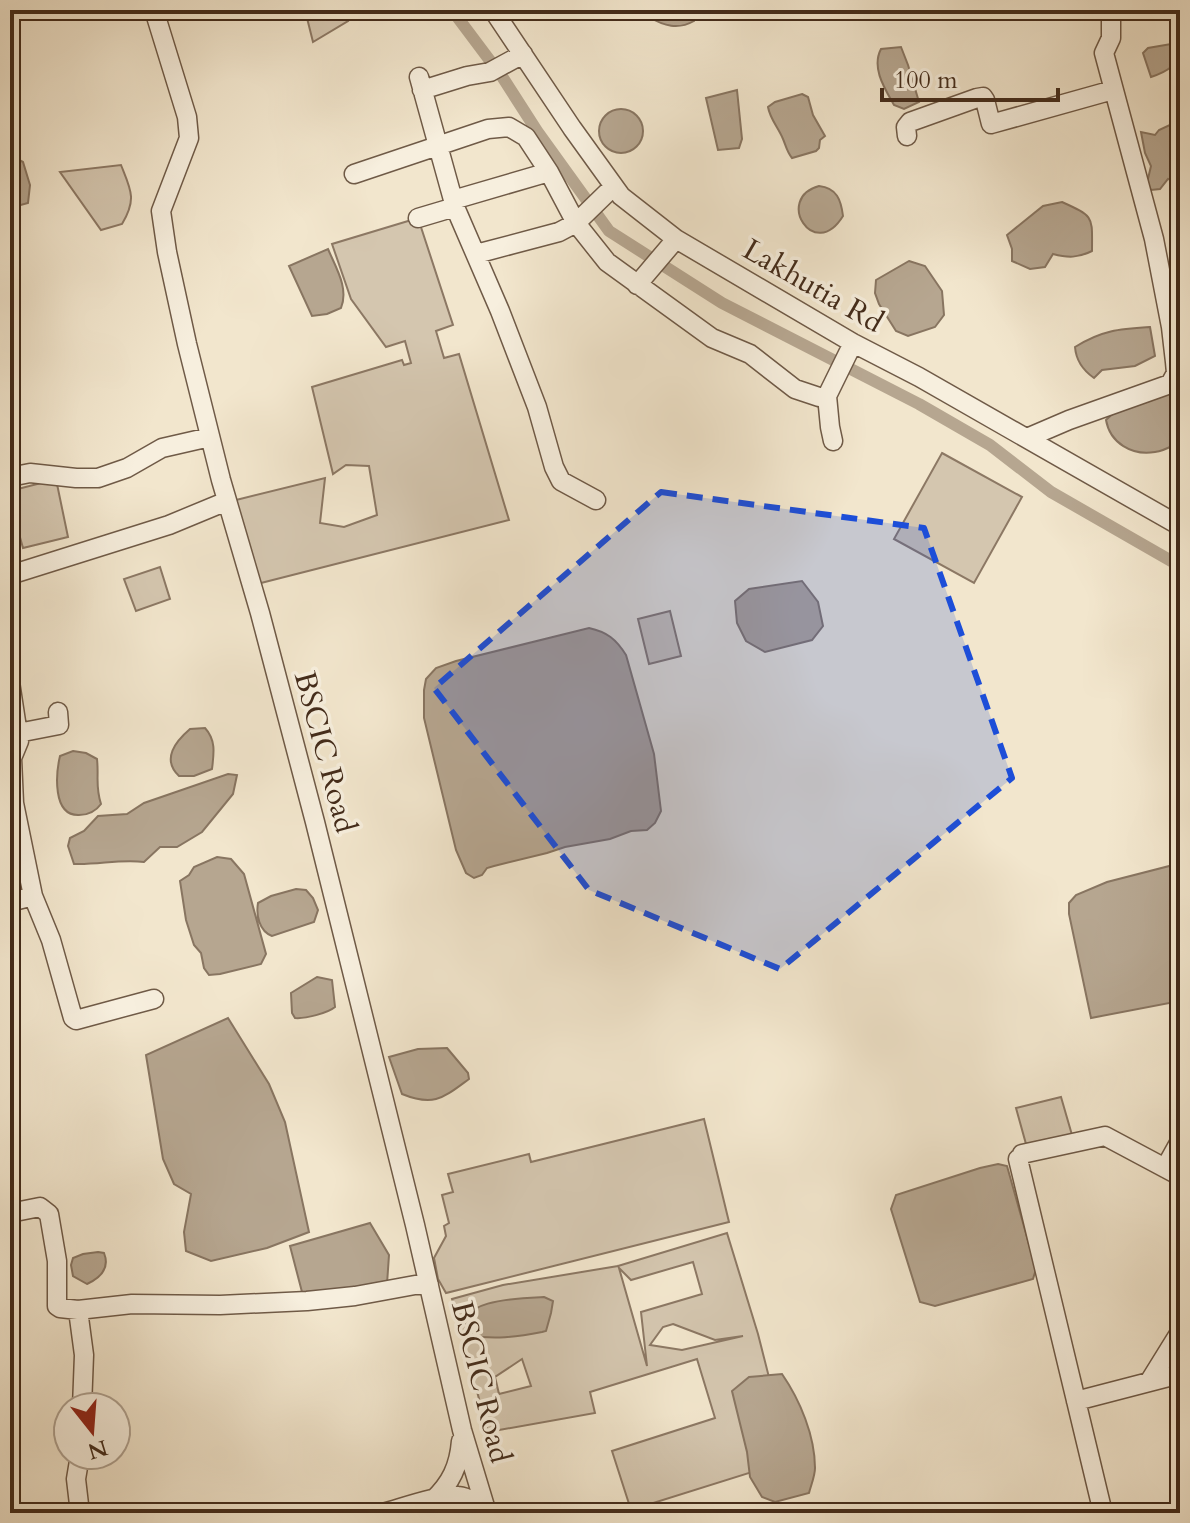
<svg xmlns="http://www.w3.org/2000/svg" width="1190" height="1523" viewBox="0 0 1190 1523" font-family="Cardo,serif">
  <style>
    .green { fill: #d4c6af; stroke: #8c7864; stroke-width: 2; fill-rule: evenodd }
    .water { fill: #b6a690; stroke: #887561; stroke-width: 2 }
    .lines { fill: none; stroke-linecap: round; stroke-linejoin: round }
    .canal { stroke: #b6a690; stroke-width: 12 }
    .minor-casing { stroke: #6f5a47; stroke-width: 21 }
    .minor { stroke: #f7efde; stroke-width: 18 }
    .marked { fill: #1d4ed8; fill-opacity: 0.2; stroke: #1d4ed8; stroke-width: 6; stroke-dasharray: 16 10; stroke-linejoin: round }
    .labels { text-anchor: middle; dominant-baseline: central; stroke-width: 7; stroke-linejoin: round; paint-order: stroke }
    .street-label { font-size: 30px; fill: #432b1a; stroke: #f7efde }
  </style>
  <rect width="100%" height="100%" fill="#f2e6cd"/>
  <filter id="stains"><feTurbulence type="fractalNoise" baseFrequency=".0025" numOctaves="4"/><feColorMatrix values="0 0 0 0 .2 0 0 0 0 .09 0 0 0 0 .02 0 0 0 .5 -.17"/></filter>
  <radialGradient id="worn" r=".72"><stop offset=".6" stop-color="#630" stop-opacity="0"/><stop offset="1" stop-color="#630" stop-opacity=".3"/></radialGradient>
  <path class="green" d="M305 10H344L348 21 313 42Z
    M121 165C131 190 137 199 122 224L101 230 60 172Z
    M418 218 453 325 436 331 444 358 459 354 509 520 257 584 236 500 325 478 320 523 344 527 377 515 369 466 346 465 333 474 312 387 402 360 404 365 411 363 405 341 386 347 351 299 332 244Z
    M942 453 1022 497 974 583 894 539Z
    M41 483 57 484 68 537 23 548 10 502V491Z
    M160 567 170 599 136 611 124 579Z
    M670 611 681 656 649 664 638 619Z
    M1061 1097 1072 1135 1026 1144 1016 1108Z
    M704 1119 729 1222 446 1293 438 1279 434 1258 446 1236 444 1226 449 1223 442 1195 453 1192 448 1174 529 1154 531 1162Z
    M727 1233 758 1334 790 1460 631 1510 612 1451 715 1418 697 1359 590 1392 595 1413 488 1432 452 1299 503 1285 618 1266ZM693 1262 702 1294 641 1312 647 1366 619 1268 631 1280ZM673 1324 715 1340 743 1336 682 1350 650 1345 663 1327ZM522 1359 531 1386 499 1394 495 1377Z"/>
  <path class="water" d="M646 10H697L694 21C678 30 664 26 649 17Z
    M1171 44 1180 48C1180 65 1166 72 1151 77L1143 53 1148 48Z
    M901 47 908 65 919 102 904 109 894 105C885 89 871 68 881 49Z
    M737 90 742 139 739 148 718 150 706 98Z
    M802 94 808 97 813 115 825 136 820 140 819 148 816 151 792 158C787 152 786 146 783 139 778 127 770 119 768 107L775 102Z
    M599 131a22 22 0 1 1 44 0a22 22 0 1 1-44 0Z
    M1172 124 1180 132V182L1168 179 1160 189 1151 190 1147 183 1151 166 1145 153 1141 132 1155 135 1159 130Z
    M10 155 23 162 30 185 28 203 10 208Z
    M819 186C837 188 841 200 843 216 814 263 774 198 819 186Z
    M1062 202C1095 217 1092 216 1092 251 1078 258 1068 258 1053 254L1045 267 1030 269 1012 261V249L1007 235 1043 206Z
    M328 249C336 268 349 288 341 308L327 314 312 316 289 266Z
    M909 261 925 266 942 291 944 315 935 327 908 336 896 331 879 304 875 293 876 280Z
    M1150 327 1155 356 1135 366 1102 370 1094 378C1084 371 1076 360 1075 347 1102 330 1119 329 1150 327Z
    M1180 383V442C1172 446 1164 451 1155 452 1132 456 1110 443 1106 420 1122 403 1158 392 1180 383Z
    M802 581 818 602 823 626 812 640 765 652 746 641 737 623 735 601 749 589Z
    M589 628C607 632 616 639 626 655L654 754 661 811 655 823 647 830 631 831 610 839 565 847 547 853 494 866 487 868 482 875 474 878 466 873 456 850 424 718V690L426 679 436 668 456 661Z
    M205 728C216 740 214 753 212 769L194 776H179C161 759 176 741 190 729Z
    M73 751 86 753 97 759C99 777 95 786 101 804 96 811 88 815 79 815 52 816 56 773 60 756Z
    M228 774 237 775 233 794 202 832 177 847H160L144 862C119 859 99 865 74 864L68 846 70 838 84 831 98 816 127 814 144 803Z
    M1180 856V1001L1091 1018 1069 914V903L1076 895 1107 882 1173 865Z
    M217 857 231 859 244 874 266 954 261 964 220 974 209 975 204 968 201 953 194 945 186 920 180 881 189 875 194 867Z
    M296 889 306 890 313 898 318 910 314 922 272 936C259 931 256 915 258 903L271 896Z
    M317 977 332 980 335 1007C328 1013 305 1019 295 1018L292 1013 291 993Z
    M228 1018 269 1084 285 1122 309 1232 267 1248 211 1261 186 1251 184 1232 191 1194 174 1184 163 1159 146 1055Z
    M447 1048 468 1073 469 1079C443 1098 434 1107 402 1094L389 1057 418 1049Z
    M998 1164 1007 1166 1036 1269 1033 1279 935 1306 920 1302 891 1209 896 1195 980 1168Z
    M370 1223 389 1255 387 1284 352 1290 302 1292 290 1246Z
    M98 1252 104 1253C110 1268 100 1278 87 1284L73 1276 71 1265 73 1258 83 1254Z
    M544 1297 553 1301 551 1313 546 1331 542 1332C517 1337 493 1340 468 1335 449 1299 522 1298 544 1297Z
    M782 1374C800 1400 815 1436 815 1468 815 1476 811 1485 809 1493L775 1502 762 1497 750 1477 747 1452 732 1391 749 1377Z"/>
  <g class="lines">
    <path class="canal" d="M452 10 503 78 537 131 609 231 722 303 919 404 990 445 1051 492 1180 566"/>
    <defs>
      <path id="minor" d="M154 10 187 117 189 138 161 211 167 252 187 344 221 480 260 613 315 822 415 1225 462 1430 487 1513
        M493 10 572 128 621 196 676 239 853 343 919 377 1180 526
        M419 77 455 207 500 311 537 407 554 467 561 481 596 500
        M422 90 467 76 490 72 523 54
        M907 136 906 127 910 122 977 98 983 97 985 100 991 124 1113 90
        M354 174 488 129 509 127 526 137 549 172 576 223 607 262 712 338 750 354 795 389 819 397 827 396
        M453 200 549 172
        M418 218 455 207
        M476 254 559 232 576 223 614 186
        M637 285 676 239
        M1027 438 1069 420 1170 384 1176 373 1175 362 1171 327 1154 239 1104 53 1111 38V10
        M833 441 830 427 827 396 853 343
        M10 477 30 473 76 478H98L127 468 162 448 210 437
        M10 575 169 525 227 501
        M10 682 19 741 12 758 14 803 33 896 51 940 73 1018 76 1020 154 999
        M18 733 59 725 58 712
        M10 902 33 896
        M1022 1154 1105 1136 1180 1176
        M1018 1159 1103 1513
        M1165 1168 1180 1141
        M10 1213 40 1207 49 1214 57 1261V1306L60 1308 78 1310 132 1304 220 1305 307 1301 355 1296 415 1285H429
        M78 1310 84 1355 82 1407
        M1149 1382 1180 1332
        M1076 1401 1180 1374
        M433 1500C451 1483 459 1466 461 1441
        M80 1513 76 1479 80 1455
        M383 1513C402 1508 440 1494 458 1496 470 1497 477 1505 485 1513"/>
    </defs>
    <use href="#minor" class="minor-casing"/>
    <use href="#minor" class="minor"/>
  </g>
  <path class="marked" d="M661 492 924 528 1012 778 780 969 589 890 434 688Z"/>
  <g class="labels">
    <g class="street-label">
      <text transform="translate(813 286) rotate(30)">Lakhutia Rd</text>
      <text transform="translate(325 752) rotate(75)">BSCIC Road</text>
      <text transform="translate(481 1382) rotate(76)">BSCIC Road</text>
    </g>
  </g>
  <rect width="1190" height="1523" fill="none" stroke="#f2e6cd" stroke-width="40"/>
  <rect x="12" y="12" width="1166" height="1499" fill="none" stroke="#432b1a" stroke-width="4"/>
  <rect x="20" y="20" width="1150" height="1483" fill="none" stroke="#432b1a" stroke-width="2"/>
  <g transform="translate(92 1431) rotate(163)"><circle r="38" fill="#f7efde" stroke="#afa190" stroke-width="2"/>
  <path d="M0-6L14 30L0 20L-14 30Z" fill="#8f2418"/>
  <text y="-12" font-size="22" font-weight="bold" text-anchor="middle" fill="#432b1a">N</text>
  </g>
  <path d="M882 88v12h176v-12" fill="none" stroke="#432b1a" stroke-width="4"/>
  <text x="894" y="88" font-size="24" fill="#432b1a" stroke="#f7efde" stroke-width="6" paint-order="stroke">100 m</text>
  <rect width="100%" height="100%" filter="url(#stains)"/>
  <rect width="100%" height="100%" fill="url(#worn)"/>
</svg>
